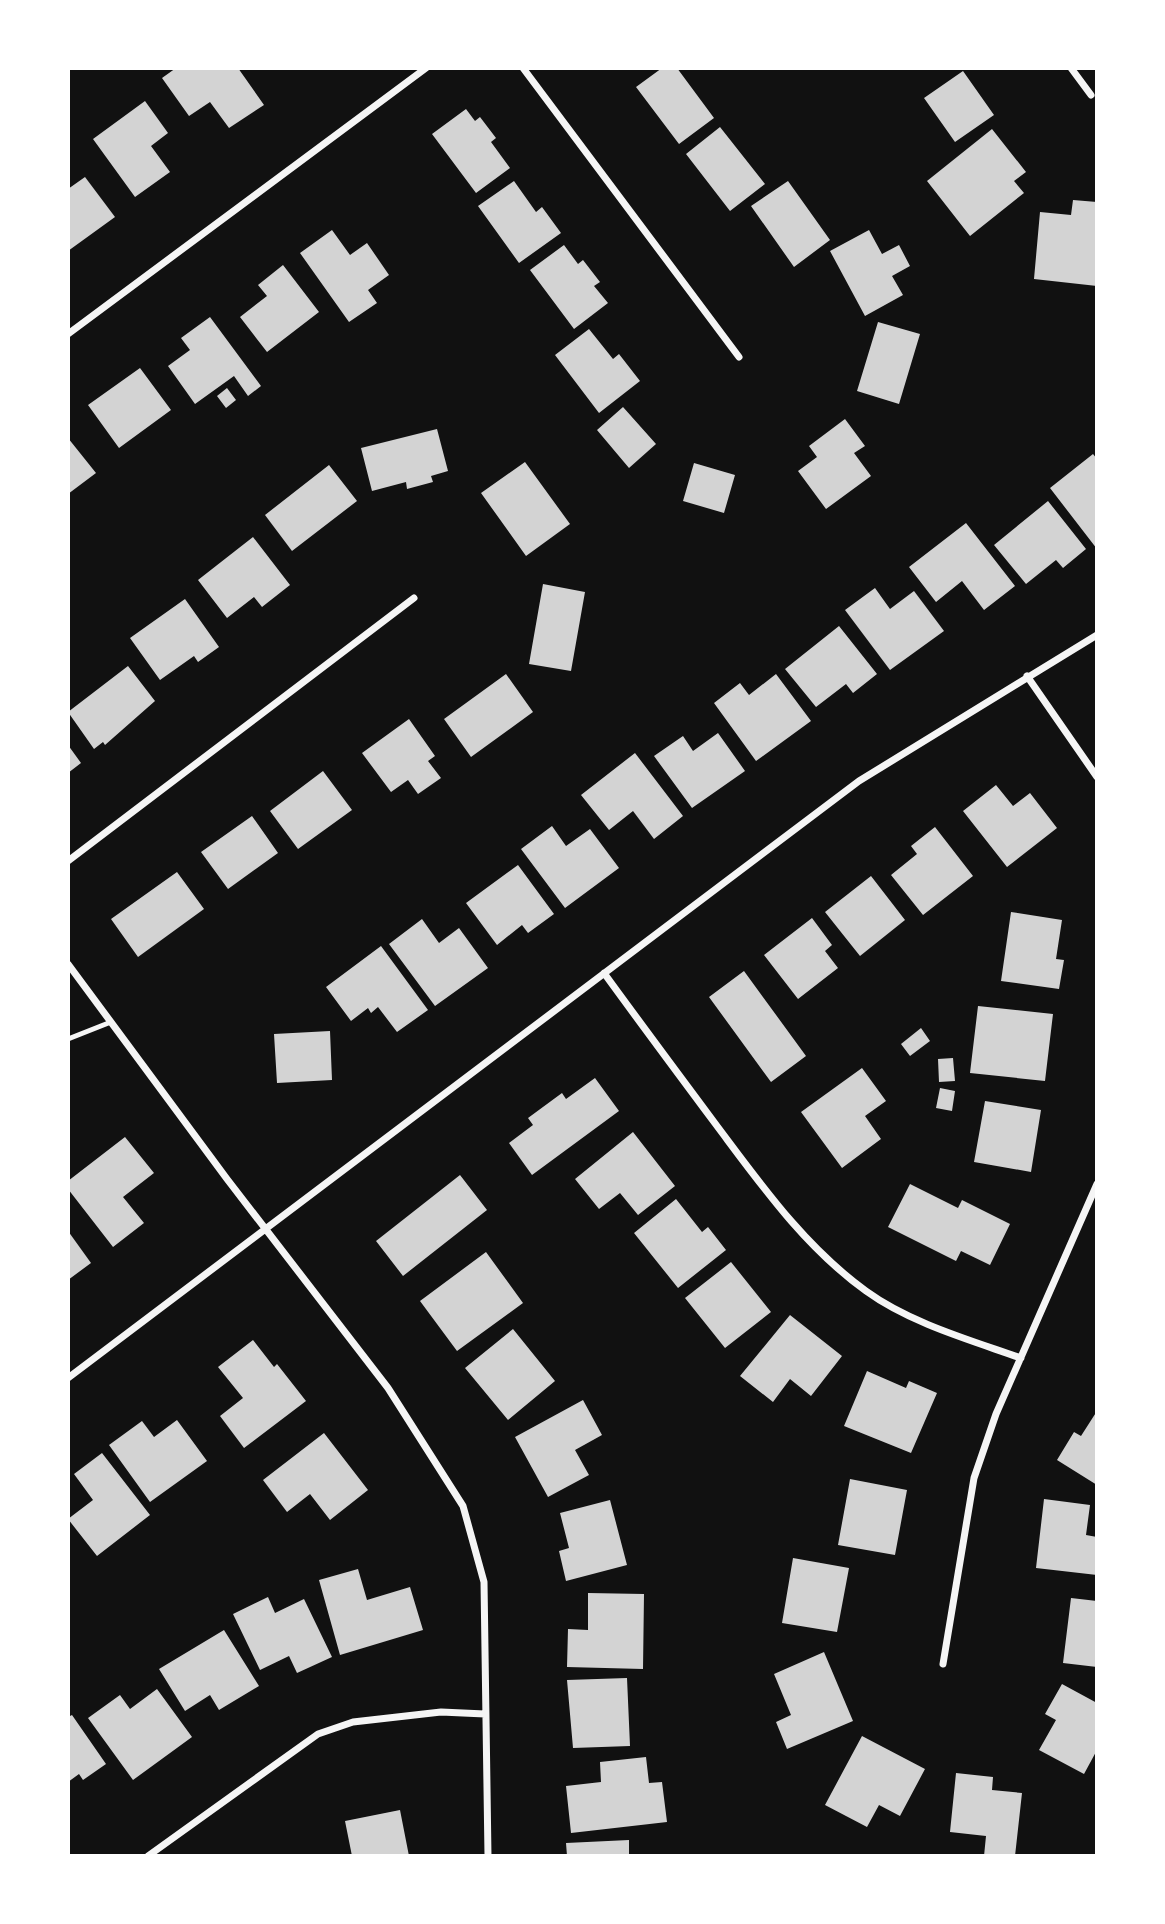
<svg xmlns="http://www.w3.org/2000/svg" width="1165" height="1924" viewBox="0 0 1165 1924" font-family="Montserrat,sans-serif">
  <style>
    .building { fill: #d3d3d3 }
    .lines { fill: none; stroke-linecap: round; stroke-linejoin: round }
    .service { stroke: #f5f5f5; stroke-width: 5 }
    .minor { stroke: #f5f5f5; stroke-width: 7 }
  </style>
  <rect width="100%" height="100%" fill="#111"/>
  <path class="building" d="M176 68H238L264 105 229 128 210 102 189 116 162 78Z
    M662 68H677L714 118 679 144 636 87Z
    M963 71 994 115 955 142 924 98Z
    M145 101 168 133 151 146 170 172 135 197 93 139Z
    M466 109 475 121 480 117 496 138 491 142 510 168 476 193 432 134Z
    M720 127 765 184 730 211 686 154Z
    M992 129 1026 172 1014 181 1024 193 970 236 927 181Z
    M85 177 115 217 68 251V189Z
    M514 181 536 212 542 207 561 233 519 263 478 206Z
    M788 181 830 240 794 267 751 206Z
    M1073 200 1097 202V286L1034 279 1040 212 1071 215Z
    M332 230 350 255 367 243 389 275 368 290 377 303 349 322 300 253Z
    M869 230 882 254 899 245 910 266 892 276 903 295 865 316 830 251Z
    M564 245 578 264 583 260 600 282 594 286 608 303 574 329 530 270Z
    M283 265 319 312 267 352 240 317 267 296 258 285Z
    M210 317 261 386 248 396 234 376 195 404 168 366 190 350 181 338Z
    M878 322 920 334 899 404 857 391Z
    M589 329 613 359 619 354 640 381 599 413 555 355Z
    M140 368 171 410 119 448 88 405Z
    M227 388 236 400 226 408 217 396Z
    M623 407 656 444 629 468 597 430Z
    M845 419 865 446 854 453 871 476 826 509 798 471 817 457 809 446Z
    M437 429 448 471 431 476 433 482 407 489 406 482 372 491 361 448Z
    M68 438 96 473 68 494Z
    M1093 454 1097 459V549L1050 488Z
    M525 462 570 524 526 556 481 493Z
    M694 463 735 475 724 513 683 501Z
    M329 465 357 501 292 551 265 515Z
    M1048 501 1086 549 1063 568 1056 560 1026 584 994 545Z
    M966 523 1015 586 984 610 962 581 936 602 909 567Z
    M253 537 290 585 262 607 254 597 227 618 198 580Z
    M543 584 585 592 571 671 529 664Z
    M875 588 890 609 914 591 944 631 890 670 845 610Z
    M185 599 219 647 198 662 194 656 160 680 130 638Z
    M839 626 877 674 853 693 846 684 816 707 785 669Z
    M128 666 155 701 105 745 103 742 94 749 68 712Z
    M506 674 533 712 471 757 444 719Z
    M776 674 811 721 756 761 714 703 740 683 749 695Z
    M409 719 435 756 428 761 441 778 418 794 408 780 391 792 362 753Z
    M718 733 745 771 692 808 654 756 683 736 693 751Z
    M68 745 81 763 68 773Z
    M635 753 683 816 654 839 633 811 609 830 581 795Z
    M323 771 352 810 298 849 270 811Z
    M996 785 1013 806 1030 793 1057 828 1007 867 963 811Z
    M252 816 278 853 228 889 201 852Z
    M552 826 566 846 590 829 619 868 565 908 521 849Z
    M935 827 973 876 923 915 891 875 917 854 911 846Z
    M518 865 554 914 528 933 522 925 497 945 466 903Z
    M177 872 204 909 138 957 111 919Z
    M871 876 905 920 860 956 825 912Z
    M1011 912 1062 920 1056 959 1064 960 1059 989 1001 981Z
    M812 918 832 945 825 951 838 968 798 999 764 955Z
    M422 919 439 943 459 928 488 968 435 1006 389 944Z
    M381 946 428 1010 397 1032 378 1007 371 1013 368 1008 351 1021 326 987Z
    M744 971 806 1056 771 1082 709 997Z
    M978 1006 1053 1014 1045 1081 970 1073Z
    M921 1028 930 1041 910 1056 901 1044Z
    M330 1031 332 1080 277 1083 274 1034Z
    M953 1058 955 1081 939 1082 938 1059Z
    M862 1068 886 1101 865 1116 881 1139 842 1168 801 1112Z
    M595 1078 619 1111 532 1175 509 1143 533 1125 528 1118 562 1093 566 1099Z
    M940 1088 955 1091 952 1111 936 1108Z
    M985 1101 1041 1110 1031 1172 974 1162Z
    M633 1132 675 1186 638 1215 620 1193 599 1209 575 1179Z
    M125 1137 154 1173 123 1197 144 1223 113 1247 68 1189V1181Z
    M460 1175 487 1210 403 1276 376 1241Z
    M910 1184 958 1208 962 1200 1010 1224 990 1265 961 1251 956 1261 888 1227Z
    M676 1199 702 1232 708 1227 726 1250 678 1288 634 1233Z
    M68 1231 91 1263 68 1280Z
    M486 1252 523 1303 457 1351 420 1301Z
    M731 1262 771 1312 725 1348 685 1298Z
    M790 1315 842 1356 811 1396 790 1379 773 1402 740 1376Z
    M513 1329 555 1381 508 1420 465 1368Z
    M253 1340 274 1367 277 1364 306 1401 244 1448 220 1416 243 1398 218 1367Z
    M867 1371 906 1388 909 1381 937 1393 911 1453 844 1426Z
    M583 1400 602 1435 575 1450 589 1475 548 1497 515 1437Z
    M1097 1411V1485L1057 1460 1074 1432 1081 1436Z
    M177 1420 207 1461 150 1502 109 1445 142 1421 154 1437Z
    M324 1433 368 1490 330 1520 310 1494 287 1512 263 1480Z
    M102 1453 150 1515 97 1556 68 1519 93 1500 74 1474Z
    M850 1479 907 1490 895 1555 838 1545Z
    M1044 1499 1090 1505 1086 1535 1097 1537V1575L1036 1568Z
    M610 1500 627 1565 566 1581 559 1551 569 1548 560 1513Z
    M793 1558 849 1568 837 1632 782 1623Z
    M358 1569 367 1600 410 1587 423 1630 340 1655 319 1580Z
    M588 1593 644 1594 643 1669 567 1667 568 1629 588 1630Z
    M268 1597 275 1613 304 1599 332 1657 297 1673 289 1656 260 1670 233 1614Z
    M1071 1598 1097 1601V1667L1063 1663Z
    M224 1630 259 1686 219 1710 210 1695 185 1711 159 1669Z
    M824 1652 853 1721 787 1749 776 1722 791 1715 774 1674Z
    M627 1678 630 1746 573 1748 567 1680Z
    M1062 1684 1097 1703V1750L1084 1774 1039 1750 1056 1720 1045 1714Z
    M157 1689 192 1737 133 1780 88 1718 120 1695 130 1709Z
    M72 1715 106 1764 83 1780 79 1774 68 1782V1717Z
    M862 1736 925 1769 900 1816 879 1805 867 1827 825 1805Z
    M646 1757 649 1783 662 1782 667 1822 571 1833 566 1786 601 1782 600 1762Z
    M956 1773 993 1777 992 1790 1022 1793 1015 1856H984L986 1836 950 1832Z
    M400 1810 409 1856H352L345 1821Z
    M629 1840V1856H567L566 1843Z"/>
  <g class="lines">
    <path class="service" d="M68 1039 111 1022"/>
    <path class="minor" d="M523 68 739 357
      M1071 68 1091 95
      M68 334 426 68
      M1027 676 1097 777
      M68 861 414 598
      M68 964 227 1179 388 1388 463 1506 484 1582 488 1856
      M604 973C641 1024 679 1075 717 1126 762 1186 805 1247 866 1291 910 1323 970 1340 1021 1358
      M68 1378 859 781 1097 635
      M943 1664 974 1478 996 1414 1097 1184
      M148 1856 318 1734 353 1722 441 1712 485 1714"/>
  </g>
  <rect width="1165" height="1924" fill="none" stroke="#ffffff" stroke-width="140"/>
</svg>
